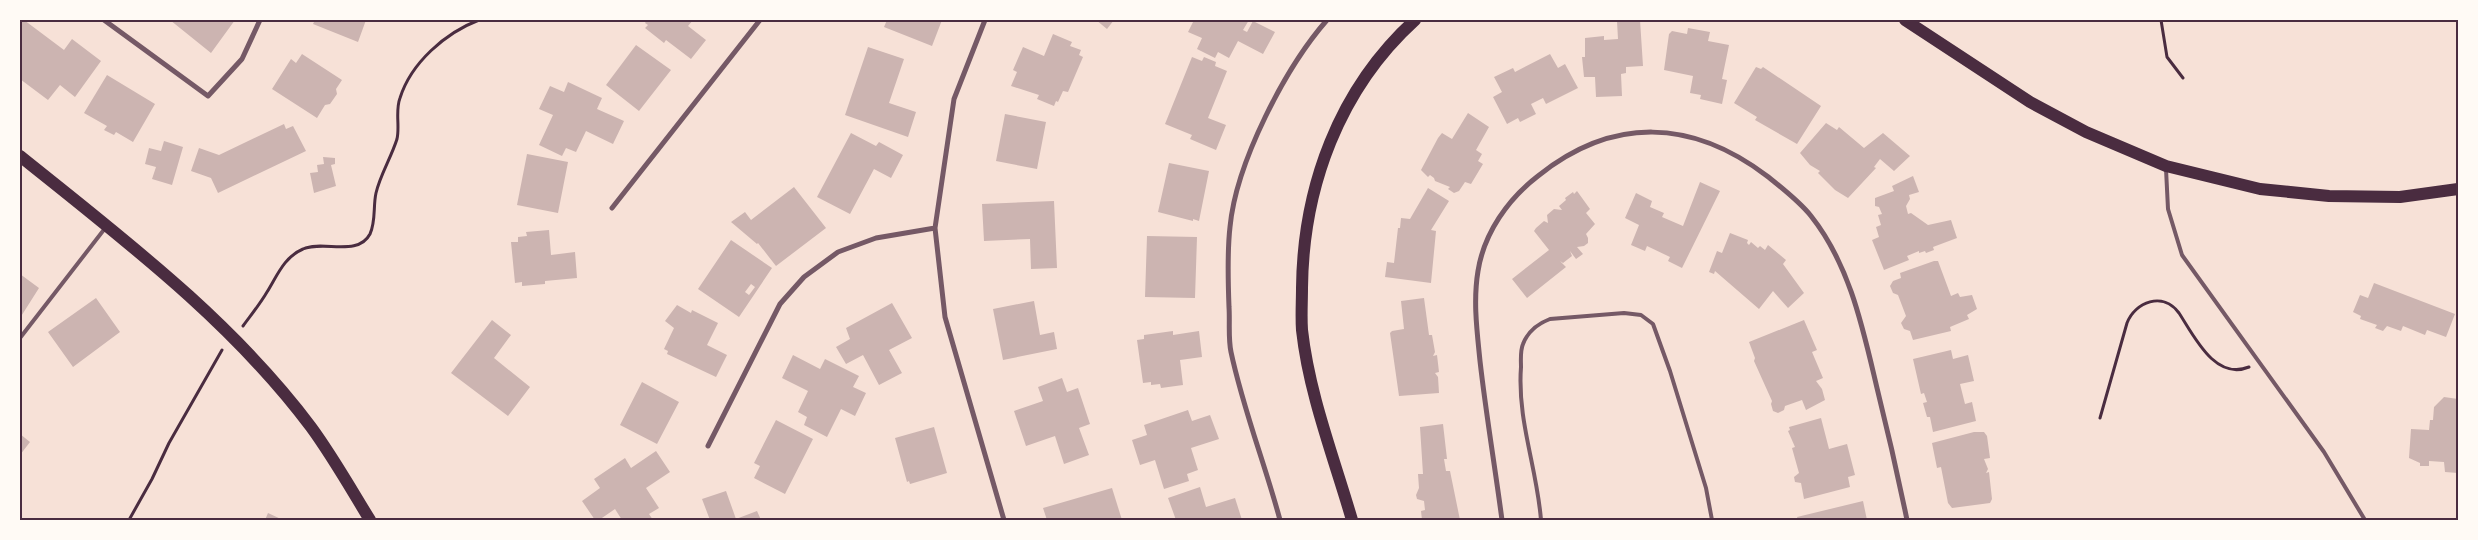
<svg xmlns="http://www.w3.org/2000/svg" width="2478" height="540" viewBox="0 0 2478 540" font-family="Literata,serif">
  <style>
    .building { fill: #ccb4b1; fill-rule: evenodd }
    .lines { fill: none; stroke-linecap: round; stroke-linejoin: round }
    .path { stroke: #4a2c40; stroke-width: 3 }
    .service { stroke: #755966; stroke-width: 4 }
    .minor { stroke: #755966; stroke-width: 5 }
    .primary { stroke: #4a2c40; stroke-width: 12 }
    .neatline { fill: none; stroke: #4a2c40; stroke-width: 2 }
  </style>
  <rect width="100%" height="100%" fill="#f7e1d7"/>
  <path class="building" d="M20 20H24L64 50 72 39 101 61 75 97 60 85 48 100 20 79Z
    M170 20H235L211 53Z
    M315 20H366L358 42 313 24Z
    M647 20H693L688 26 706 40 691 59 666 40 664 43 645 28 648 25 645 23Z
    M887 20H942L932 46 884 27Z
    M1096 20H1114L1107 29Z
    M1194 20H1249L1243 30 1247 32 1253 21 1275 32 1263 54 1238 41 1229 58 1218 52 1215 58 1197 49 1202 38 1188 32Z
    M1640 20 1643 66 1626 67V73L1621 74 1622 96 1596 97 1595 77H1584L1582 57H1585V38L1604 36V40L1618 39 1617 21Z
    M1688 28 1710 32 1708 41 1729 45 1722 79 1727 80 1722 104 1700 99 1701 95 1690 93 1693 76 1664 70 1669 34 1672 31 1687 34Z
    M1053 34 1072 42 1070 46 1081 50 1079 55 1083 57 1068 92 1063 91 1058 102 1056 101 1054 106 1037 99 1039 95 1011 86 1017 72 1013 70 1023 47 1044 56Z
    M636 45 671 70 639 111 606 85Z
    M868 47 904 59 889 103 916 112 908 137 845 115Z
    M302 54 342 80 336 89 337 94 330 104 325 105 317 118 272 89 291 59 296 63Z
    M1550 54 1558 68 1565 64 1578 88 1546 104 1543 98 1531 104 1536 114 1520 122 1518 118 1507 124 1493 97 1502 92 1494 77 1513 68 1515 72Z
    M1192 57 1202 61 1204 57 1216 62 1215 66 1227 71 1208 118 1226 125 1216 150 1190 139 1192 135 1165 124Z
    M1756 67 1761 69 1763 67 1821 106 1797 144 1755 120 1757 117 1734 103Z
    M107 75 155 104 133 142 116 132 114 135 104 130 107 126 84 113Z
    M568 82 602 98 597 109 624 121 613 144 586 131 576 152 566 148 562 156 539 145 553 115 539 109 550 86 564 92Z
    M1468 113 1489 127 1476 150 1482 154 1478 161 1483 164 1471 184 1465 182 1459 191 1454 193 1448 189 1450 187 1435 181 1434 178 1430 175 1428 177 1421 170 1438 138 1442 133 1452 139Z
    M1005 114 1046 122 1037 169 996 161Z
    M1826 123 1837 130 1839 127 1864 148 1883 133 1910 156 1894 171 1880 159 1874 167 1876 168 1848 198 1835 190 1818 173 1820 171 1810 165 1800 153Z
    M284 124 286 129 293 126 306 151 218 193 211 178 191 171 199 148 219 155Z
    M851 133 876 146 879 142 903 155 891 178 874 169 850 214 817 197Z
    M164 141 183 147 172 185 152 179 156 167 145 164 149 148 161 151Z
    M527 154 568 162 558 213 517 205Z
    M323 157 335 158V164L331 165 336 186 314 193 310 173 318 172 317 165 324 164Z
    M1169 163 1209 171 1199 221 1193 219V221L1158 212Z
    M1913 176 1919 192 1909 195 1910 199 1906 206 1908 214 1911 213 1928 225 1951 220 1957 238 1933 247 1934 250 1926 253 1925 251 1919 253V251L1907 256 1909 260 1884 270 1872 240 1879 237 1876 227 1881 225 1878 215 1882 214 1879 207 1875 206V198L1894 191 1892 186Z
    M1700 182 1720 191 1682 268 1668 261 1670 257 1647 246 1645 251 1631 245 1639 225 1625 218 1636 193 1652 201 1650 207 1664 213 1662 217 1683 226Z
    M794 187 826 228 776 266 758 243 757 244 731 222 745 212 751 220Z
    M1428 188 1449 201 1431 230 1436 231 1431 283 1385 277 1387 262 1394 263 1398 228H1400L1401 218 1410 219Z
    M1577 191 1590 209 1586 213 1595 224 1586 234 1588 238V243L1584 246 1577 247 1583 254 1576 259 1570 251 1572 256 1563 263 1560 261 1566 267 1527 298 1512 279 1549 250 1534 231 1536 228 1544 221 1548 223 1547 215 1554 209 1562 210 1559 206 1566 200 1565 198 1573 192 1574 194Z
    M1054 201 1057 268 1031 269 1030 239 984 241 982 204Z
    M549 230 551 255 575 252 577 278 545 281V284L522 286V282L515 283 511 242H518V237L527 236 526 232Z
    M1730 233 1748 240 1747 243 1749 245 1751 242 1758 248 1760 246 1765 250 1768 245 1786 260 1783 264 1804 293 1788 308 1773 291 1759 309 1715 271 1714 274 1709 272 1717 251 1722 253Z
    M1147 236 1197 237 1195 298 1145 297Z
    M731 240 772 268 739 317 698 289ZM751 284 755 287 749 295 745 292Z
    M1934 261H1938L1951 296 1958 293 1960 297 1972 295 1977 309 1967 315 1969 319 1950 327 1951 331 1913 340 1910 331 1904 329 1901 323 1906 316 1898 295 1893 293 1890 286 1893 281 1901 278 1900 273Z
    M20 274 39 288 20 318Z
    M2374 283 2455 314 2446 337 2427 330 2425 335 2403 326 2401 331 2387 326 2383 331 2375 328 2377 325 2360 319 2361 316 2353 312 2360 295 2368 298Z
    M96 298 120 332 73 367 48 332Z
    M1424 298 1429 335H1432L1435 352 1433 356 1437 355 1439 372 1435 373 1438 377 1439 393 1399 396 1390 333 1392 331 1404 329 1401 301Z
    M1034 301 1040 335 1054 332 1057 349 1003 360 993 309Z
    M892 303 912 338 889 350 902 373 879 385 863 355 846 364 836 347 850 339 846 328Z
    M677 305 691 313 692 310 718 323 707 345 727 355 716 377 667 354 668 351 664 349 674 328 665 321Z
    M492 320 511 335 494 358 530 387 508 416 451 373Z
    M1804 320 1817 350 1812 352 1823 378 1816 381 1822 389 1825 400 1806 410 1802 400 1785 406 1784 410 1778 413 1773 411 1771 404 1772 401 1754 361 1755 358 1749 342Z
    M1173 331V335L1199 331 1202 357 1180 360 1183 385 1161 388 1160 384 1151 385V382L1143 383 1137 340 1144 339V335Z
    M1951 350 1953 359 1968 355 1974 381 1960 384 1965 404 1972 402 1976 421 1933 432 1930 417H1927L1923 403 1927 402 1924 393 1921 394 1913 359Z
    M793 355 820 369 825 359 859 376 853 387 866 393 855 416 841 409 827 437 804 425 807 417 798 412 808 391 782 378Z
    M1062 378 1067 392 1078 388 1090 424 1079 428 1089 455 1064 464 1055 436 1026 446 1014 411 1043 401 1038 387Z
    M642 382 679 402 657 444 620 425Z
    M2444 397 2458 399V473L2445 472 2444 462 2429 461V466H2420V463L2409 458 2411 429 2429 430 2430 420H2433L2434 407Z
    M1188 410 1192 421 1210 415 1219 439 1191 448 1198 470 1187 474 1189 481 1164 489 1155 460 1140 465 1132 440 1147 435 1144 425Z
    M1821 418 1829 449 1847 444 1855 475 1848 477 1850 487 1804 499 1801 483 1795 482 1794 477 1799 473 1792 448 1795 447 1788 431 1790 430 1789 427Z
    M776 420 813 439 785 494 754 478 760 466 754 463Z
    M1443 424 1447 459H1444L1446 471H1450L1460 520H1422L1421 511 1425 510 1424 501 1417 499 1416 495 1419 488 1418 474H1423L1420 427Z
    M934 427 947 473 910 484 909 481 907 482 895 438Z
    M1974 432H1984L1987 436 1990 458 1984 459 1988 469 1986 473 1989 472 1992 499 1990 503 1952 508 1948 503 1941 467 1937 468 1932 443Z
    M20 434 30 442 20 455Z
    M656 451 670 472 646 488 659 508 649 514 653 520H622L615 509 599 520H595L582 501 600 488 594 479 625 458 631 468Z
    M1200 487 1206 507 1235 498 1242 520H1176L1168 498Z
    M1112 488 1122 520H1047L1043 508Z
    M726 491 736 519 757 511 761 520H710L702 499Z
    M1863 501 1867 520H1798L1797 517Z
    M268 513 283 520H265Z"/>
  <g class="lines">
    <path class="path" d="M2161 20 2167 57 2183 78
      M243 326C251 315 260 304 267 292 277 276 284 257 303 249 323 240 358 257 370 234 376 221 373 206 376 193 380 175 391 158 397 139 400 126 395 111 400 98 411 63 445 33 479 20
      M2100 418 2127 323C2135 302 2163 291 2179 313 2194 336 2215 381 2249 367
      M129 520 152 479 169 443 222 350"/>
    <path class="service" d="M2166 169 2168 209 2182 255 2324 452 2365 520
      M20 338 106 227
      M1541 520C1537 468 1517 420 1521 367 1521 360 1520 351 1523 344 1528 331 1537 324 1550 319L1624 313 1641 315 1653 324 1670 371 1706 488 1712 520"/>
    <path class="minor" d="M104 20 208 96 242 59 260 20
      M985 20 954 99 935 228 945 317 1004 520
      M612 208 760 20
      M708 446 780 304 804 277 838 252 876 238 935 228
      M1280 520C1265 464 1243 409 1231 352 1228 338 1230 322 1229 307 1228 281 1227 253 1230 227 1236 163 1285 68 1327 20
      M1502 520C1495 467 1486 414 1480 361 1477 331 1473 301 1478 271 1484 233 1508 199 1538 176 1613 116 1692 119 1767 176 1782 188 1799 201 1811 216 1850 265 1863 329 1877 388 1888 432 1898 476 1907 520"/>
    <path class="primary" d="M1905 20 2030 102 2086 132 2166 166 2260 189 2329 196 2400 197 2458 189
      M20 156C122 238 232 321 311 427 333 457 351 489 370 520
      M1352 520C1334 458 1309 394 1302 330 1301 316 1302 302 1302 288 1303 187 1339 89 1415 20"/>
  </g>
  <rect width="2478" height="540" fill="none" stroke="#fffaf5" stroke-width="42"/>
  <rect x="21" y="21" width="2436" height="498" class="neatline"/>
</svg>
